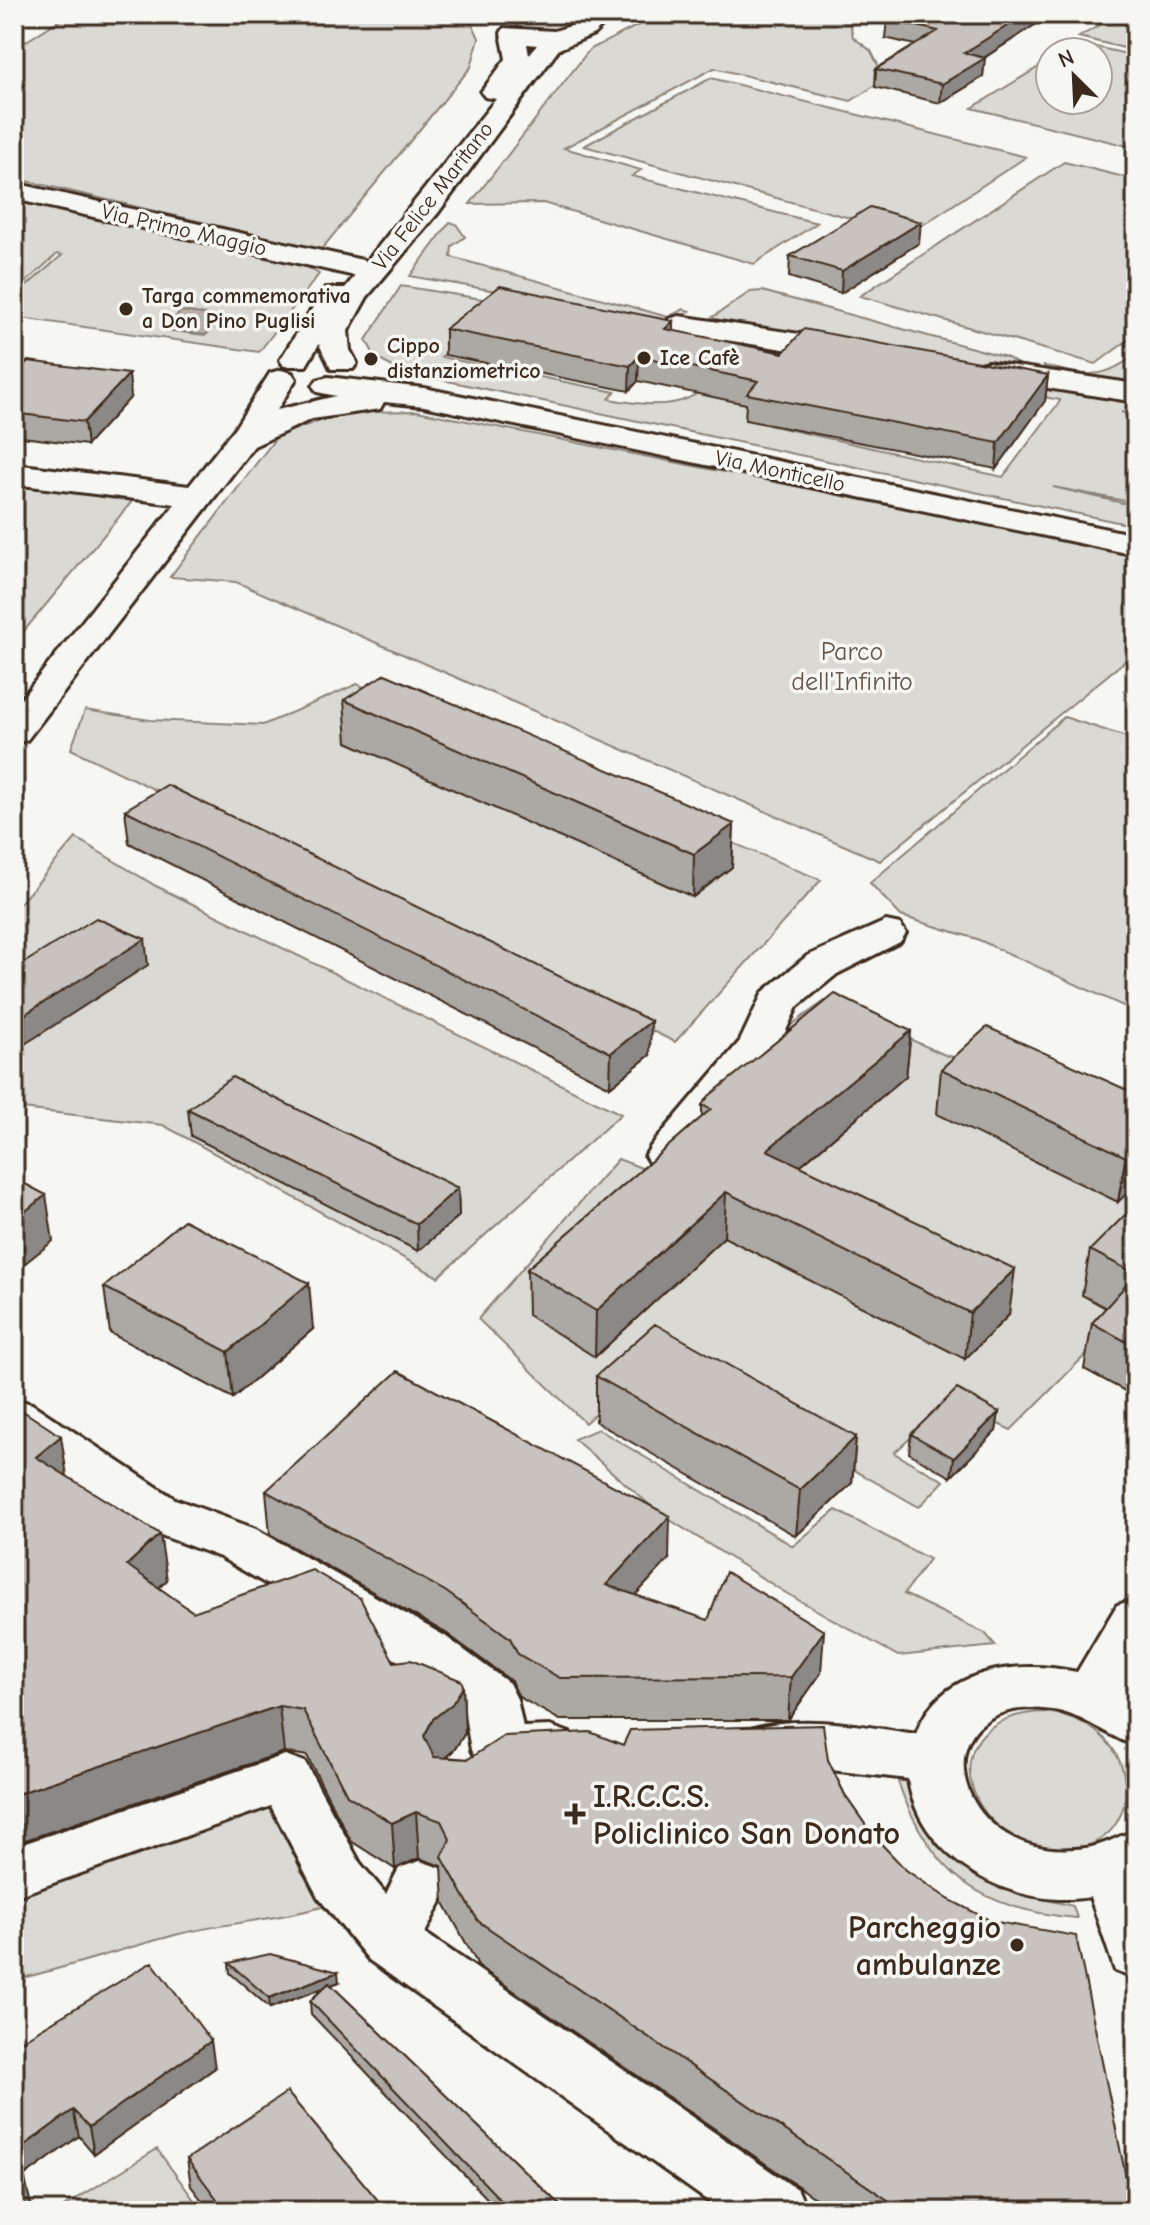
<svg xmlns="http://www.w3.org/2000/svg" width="1150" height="2225" viewBox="0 0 1150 2225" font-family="'Comic Neue',sans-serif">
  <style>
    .green { fill: #dad9d3; stroke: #8a8278; stroke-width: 2; fill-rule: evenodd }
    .water { fill: #b6b0a9; stroke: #857a71; stroke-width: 2 }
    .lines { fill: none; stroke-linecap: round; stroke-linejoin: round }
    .minor-casing { stroke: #3b2a1e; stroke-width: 6 }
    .minor { fill: #f6f6f2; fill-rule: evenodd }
    .wall { fill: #aca8a3; stroke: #3b2a1e; stroke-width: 2 }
    .shaded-wall { fill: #8c8885; stroke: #3b2a1e; stroke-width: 2 }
    .building { fill: #c8c3be; stroke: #3b2a1e; stroke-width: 2 }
    .poi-dot { fill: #3b2a1e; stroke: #f6f6f2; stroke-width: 3 }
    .labels { text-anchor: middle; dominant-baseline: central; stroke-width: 7; stroke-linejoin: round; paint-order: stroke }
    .far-street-label { font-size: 22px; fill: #3b2a1e; stroke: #f6f6f2 }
    .far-poi-label { font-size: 22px; font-weight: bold; fill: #3b2a1e; stroke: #f6f6f2; text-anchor: start }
    .park-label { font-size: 26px; fill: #63564b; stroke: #f6f6f2 }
    .near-poi-label { font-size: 32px; font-weight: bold; fill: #3b2a1e; stroke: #f6f6f2; text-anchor: start }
  </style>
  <rect width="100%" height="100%" fill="#f6f6f2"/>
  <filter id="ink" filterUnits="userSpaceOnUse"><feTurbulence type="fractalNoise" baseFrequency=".0125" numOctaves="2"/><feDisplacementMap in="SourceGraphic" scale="16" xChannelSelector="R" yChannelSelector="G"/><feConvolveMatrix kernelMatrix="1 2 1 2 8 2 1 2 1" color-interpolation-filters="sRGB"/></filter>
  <g filter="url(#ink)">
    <path class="green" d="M69 14H400L472 23 479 38 471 67 321 250 14 178V49Z
      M529 14H563L576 22 551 33 517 26V19Z
      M660 14H848L853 37 871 51 885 79 851 101 714 68 564 148 641 170 632 176 817 223 754 264 543 203 470 204 589 50Z
      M1119 14H1136V51L1079 37Z
      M1078 43 1136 56V148L972 108 1050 60V100H1098V52H1062Z
      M711 78 1026 157 909 234 584 146Z
      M1064 162 1136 180V334L1096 364 860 296Z
      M14 198 106 218 101 223 110 219 298 262 319 274 259 352 14 317V297L62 255 57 254 14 293Z
      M450 222 456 224 465 237 452 246 451 257 668 317 684 309 690 311 674 322 410 276Z
      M401 286 507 303 441 357 615 392 609 399C692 414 699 398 751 338L1136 397V414L1121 412 1136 416V503L1053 487 1136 506V526L400 371 376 358 366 340ZM834 357 1060 400V401L1003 477 768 425Z
      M762 291 1006 357 1019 365 1022 372 707 321 750 292Z
      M1136 354V389L1047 377 1044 366C1085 375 1101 382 1136 354Z
      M417 411 1136 554V652L880 861 236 582 170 577 278 435 322 420 365 412Z
      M14 486 134 499 14 643Z
      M357 684 821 880 675 1042 71 749 85 710 150 720 263 725Z
      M1064 717 1136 740V1012L977 939 901 916 870 883Z
      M76 838 156 886 621 1114 438 1277 163 1125 14 1108V910Z
      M825 1001 945 1055 1136 1102V1304L1011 1430 950 1402 894 1453 944 1481 919 1507 660 1359 585 1423 478 1319 618 1159 657 1174 774 1037Z
      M598 1429 793 1546 836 1510 929 1559 904 1594 985 1633 996 1646 898 1656 786 1593 659 1513 574 1439Z
      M1042 1712C1142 1719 1150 1835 1078 1848 970 1863 917 1719 1042 1712Z
      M913 1779 969 1866 1000 1889 1073 1906 1077 1918C979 1910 931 1874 898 1782Z
      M270 1797 301 1871 329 1905C279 1920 229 1922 179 1934 124 1948 70 1967 14 1980V1884Z
      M157 2149 202 2211H57Z"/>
    <path class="water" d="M181 311 223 317 206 335 164 330Z"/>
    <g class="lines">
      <defs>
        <path id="minor" d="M582 14H600L604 24 594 34 559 49 438 213 367 297 348 331 350 350 357 363 353 369H331L319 344 306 366H284L280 360 325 288H345L355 276 14 199V183L367 261 496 99 485 97 481 92 506 59 501 33 504 28 554 31 577 24ZM527 44 537 45 529 55Z
          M679 316 853 342 864 345 868 351 864 357 853 360 669 331 664 325 669 319Z
          M988 362 1136 384V402L977 377 973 371 977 365Z
          M281 370 292 373 296 379 277 410 336 396 317 392 313 386 317 380 328 377 424 388 1136 535V555L424 406 384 402 380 409 312 419 254 446 27 740 14 743V708L175 504 14 484V464L189 486 235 428 270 373Z
          M886 921 900 924 906 933 900 942 837 974 797 1007 775 1054 683 1166 667 1171 651 1166 645 1156 651 1146 740 1041 763 992 807 956Z
          M14 1399 32 1404 175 1499 256 1529 445 1636 509 1683 517 1699 523 1727 550 1726 570 1733 578 1749 570 1765C541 1775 508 1776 479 1766L471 1750 464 1710 407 1666 220 1557 139 1527 14 1442Z
          M1136 1599V1668L1124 1689 1136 1695V1746C1107 1736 1084 1715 1053 1710 914 1690 947 1867 1085 1848 1103 1846 1119 1836 1136 1830V1979L1115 1971 1090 1897C1014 1910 919 1860 908 1779L831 1770 767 1769 747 1762 739 1746 747 1730C798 1713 864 1726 916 1734 939 1668 1018 1659 1077 1672L1117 1605Z
          M285 1755 305 1762 360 1863 386 1894 399 1868 420 1861 441 1868 449 1886 425 1933 798 2190 807 2211H722L369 1960 318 1897 271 1806 14 1897V1847Z"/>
      </defs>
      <use href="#minor" class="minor-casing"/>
      <use href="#minor" class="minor"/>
    </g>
    <path class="wall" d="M897 14H1062L1054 19 1047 17 984 58 983 77 940 103 875 87 876 69 915 45 885 38 887 19Z
      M919 243 841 293 789 277 790 256Z
      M673 321V331L783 353 1048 375 1045 401 996 469 745 420 746 404 638 381 629 391 445 355V329Z
      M14 375 131 397 87 445 14 436Z
      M344 700 734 824 732 867 693 897 347 742Z
      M125 810 650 1055 610 1087 129 843Z
      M911 1031 906 1076 800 1166 1009 1315 965 1359 724 1237 595 1357 528 1315 527 1269 702 1117V1105Z
      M941 1069 1136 1094 1118 1202 937 1114Z
      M188 1109 458 1188 459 1216 418 1251 191 1136Z
      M1136 1213V1397L1084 1369 1092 1323 1106 1308 1082 1295 1090 1250Z
      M104 1287 313 1329 233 1398 110 1333Z
      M596 1376 856 1437 852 1483 796 1536 596 1422Z
      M14 1405 67 1476 167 1580 159 1588 193 1612 394 1662 463 1687 465 1733 454 1750 446 1757 468 1759 623 1745 828 1760 846 1797 1133 2211H834L479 1967 444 1903 442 1866 419 1858 395 1869 351 1841 307 1756 284 1752 14 1844Z
      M999 1412 996 1431 951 1477 909 1453 911 1434Z
      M266 1491 669 1559 635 1595 821 1673 788 1720H560L519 1697 511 1681 446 1633 270 1534Z
      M229 1963 339 1982 331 1985 566 2211H499L311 2014 310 2001 324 1987 270 2008 230 1973Z
      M14 2045 215 2068 94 2154 79 2136 23 2177 31 2205 23 2211H14Z
      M187 2159 387 2211H210L191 2186Z"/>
    <path class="shaded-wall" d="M1026 14H1047V17L962 72 964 53Z
      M985 58 983 77 940 103 942 84Z
      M921 222 919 243 841 293 842 271Z
      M673 321V347L665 329Z
      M639 356 638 381 629 391 630 366Z
      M129 374 131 397 87 445 84 422Z
      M1048 375 1045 401 996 469 998 443Z
      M734 824 732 867 693 897 694 854Z
      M145 939 148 965 14 1051V1021Z
      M651 1021 650 1055 610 1087 611 1053Z
      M911 1031 906 1076 764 1196 767 1150Z
      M1136 1147V1185L1118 1202 1126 1157Z
      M458 1188 459 1216 418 1251 417 1224Z
      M726 1192 724 1237 595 1357 596 1311Z
      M46 1195 53 1241 14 1272V1220Z
      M1015 1269 1009 1315 965 1359 970 1313Z
      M309 1283 313 1329 233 1398 228 1352Z
      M999 1412 996 1431 951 1477 954 1458Z
      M61 1436 68 1483 36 1457Z
      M856 1437 852 1483 796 1536 800 1490Z
      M670 1516 669 1559 606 1627V1585Z
      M160 1534 167 1580 134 1611 127 1565Z
      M824 1631 821 1673 788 1720 791 1677Z
      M463 1687 465 1733 454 1750 435 1766 424 1736 433 1719Z
      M279 1706 284 1752 14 1844V1795Z
      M416 1812 419 1858 395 1869 392 1823Z
      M338 1972 339 1982 270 2008 269 1998Z
      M211 2041 215 2068 94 2154 89 2127Z
      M73 2110 79 2136 14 2184V2153Z
      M25 2179 31 2205 23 2211H14V2187Z"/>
    <path class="building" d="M897 14H1026L964 53 985 58 942 84 876 69 938 31 887 19Z
      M870 207 921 222 842 271 790 256Z
      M500 286 673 321 665 329 783 353 804 329 1048 375 998 443 747 394 758 381 639 356 630 366 445 329Z
      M28 361 129 374 84 422 14 413V375Z
      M385 674 734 824 694 854 344 700Z
      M167 785 651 1021 611 1053 125 810Z
      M96 918 145 939 14 1021V969Z
      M835 994 911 1031 767 1150 1015 1269 970 1313 726 1192 596 1311 527 1269 711 1109 702 1105 709 1096Z
      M987 1027 1136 1094V1147L1126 1157 941 1069Z
      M232 1077 458 1188 417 1224 188 1109Z
      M14 1178 46 1195 14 1220Z
      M1130 1210 1136 1213V1347L1092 1323 1136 1274 1090 1250Z
      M184 1220 309 1283 228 1352 104 1287Z
      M655 1324 856 1437 800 1490 596 1376Z
      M398 1371 670 1516 606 1585 708 1620 726 1572 824 1631 791 1677 560 1678 518 1654 510 1638 445 1591 266 1491Z
      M957 1389 999 1412 954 1458 911 1434Z
      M14 1405 61 1436 36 1457 160 1534 127 1565 193 1612 312 1570 360 1598 394 1662 411 1660 462 1681 463 1687 452 1704 433 1719 424 1736 434 1757 468 1759 504 1736 590 1732 623 1745 630 1730 823 1725 828 1760 846 1797 872 1834 906 1870 948 1899 991 1921 1076 1936 1133 2211H904L478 1921 442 1857 450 1839 441 1821 416 1812 392 1823 347 1795 303 1710 279 1706 14 1795Z
      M270 1954 338 1972 269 1998 229 1963Z
      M152 1962 211 2041 89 2127 73 2110 14 2153V2045Z
      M329 1983 566 2211H511L310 2001Z
      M287 2092 387 2211H226L187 2159Z
      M14 2167 25 2179 14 2187Z"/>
  </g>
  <g class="poi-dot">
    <circle cx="126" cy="309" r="8"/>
    <circle cx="644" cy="358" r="8"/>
    <circle cx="371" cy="359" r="8"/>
    <path d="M571 1802h8v8h8v8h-8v8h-8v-8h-8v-8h8z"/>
    <circle cx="1017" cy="1945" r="8"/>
  </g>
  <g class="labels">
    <g class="far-street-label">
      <text transform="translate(433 196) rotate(-52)">Via Felice Maritano</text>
      <text transform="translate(184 230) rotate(13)">Via Primo Maggio</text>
      <text transform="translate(780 471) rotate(12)">Via Monticello</text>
    </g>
    <g class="far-poi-label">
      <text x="142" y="296">Targa commemorativa<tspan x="142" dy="25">a Don Pino Puglisi</tspan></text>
      <text x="387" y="346">Cippo<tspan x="387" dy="25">distanziometrico</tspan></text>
      <text x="660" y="358">Ice Cafè</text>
    </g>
    <g class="park-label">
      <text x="852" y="652">Parco<tspan x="852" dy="30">dell'Infinito</tspan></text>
    </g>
    <g class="near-poi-label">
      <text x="593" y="1796">I.R.C.C.S.<tspan x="593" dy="37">Policlinico San Donato</tspan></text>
      <text x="1001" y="1927" text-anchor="end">Parcheggio<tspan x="1001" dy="37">ambulanze</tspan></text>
    </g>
  </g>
  <rect width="1150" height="2225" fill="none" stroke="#f6f6f2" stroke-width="48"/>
  <rect x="24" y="24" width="1102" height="2177" fill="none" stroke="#3b2a1e" stroke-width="3" filter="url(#ink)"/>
  <g transform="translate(1074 76) rotate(336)"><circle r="38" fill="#f6f6f2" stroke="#aba49d" stroke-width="2"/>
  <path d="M0-6L14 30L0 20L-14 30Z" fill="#3b2a1e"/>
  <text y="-12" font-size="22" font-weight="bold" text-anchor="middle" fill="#3b2a1e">N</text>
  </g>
</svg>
